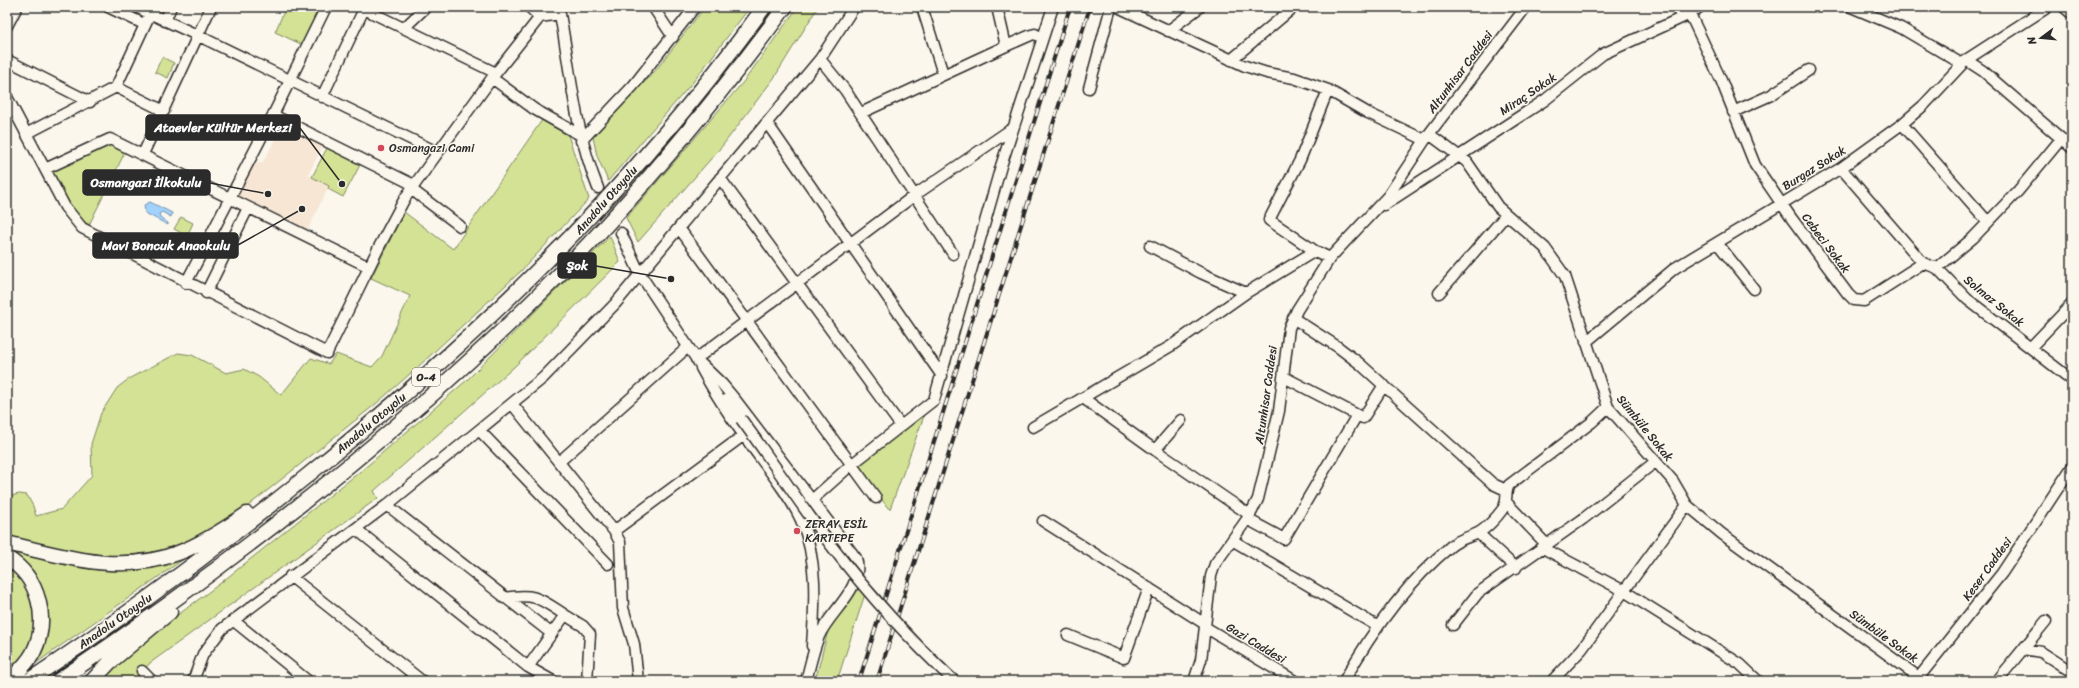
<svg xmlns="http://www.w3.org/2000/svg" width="2079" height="688" viewBox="0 0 2079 688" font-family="Sriracha,sans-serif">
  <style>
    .built { fill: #f7e6d4 }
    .green { fill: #d3e295; stroke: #7f8660 }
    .water { fill: #a1d2fe; stroke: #728faa }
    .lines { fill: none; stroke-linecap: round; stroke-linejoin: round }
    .minor-tunnel { stroke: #d1cec5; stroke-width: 10; stroke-dasharray: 10 5; stroke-linecap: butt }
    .minor-casing { stroke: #2b2b2b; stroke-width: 13 }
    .highway-casing { stroke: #2b2b2b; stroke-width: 17 }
    .minor { stroke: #fbf7ec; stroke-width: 10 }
    .highway { stroke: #fbf7ec; stroke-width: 14 }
    .rail-casing { stroke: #2b2b2b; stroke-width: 4 }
    .rail { stroke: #fbf7ec; stroke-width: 2.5; stroke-dasharray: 8; stroke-linecap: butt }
    .minor-bridge-casing { stroke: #2b2b2b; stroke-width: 13; stroke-linecap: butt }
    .minor-bridge { stroke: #fbf7ec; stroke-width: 10 }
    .poi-dot { fill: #d1495b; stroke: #fbf7ec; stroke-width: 1.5 }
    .labels { text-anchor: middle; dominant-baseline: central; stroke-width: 3; stroke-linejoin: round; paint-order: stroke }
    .shield { fill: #fbf7ec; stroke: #696865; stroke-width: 1 }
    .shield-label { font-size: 11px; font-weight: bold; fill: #2b2b2b }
    .street-label { font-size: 12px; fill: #2b2b2b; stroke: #fbf7ec }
    .poi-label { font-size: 12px; fill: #2b2b2b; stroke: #fbf7ec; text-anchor: start }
    .leader { fill: none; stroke: #2b2b2b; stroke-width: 1.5 }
    .callout-dot { fill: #2b2b2b; stroke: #fbf7ec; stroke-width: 1.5 }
    .callout { fill: #2b2b2b; stroke: #2b2b2b; stroke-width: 1.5 }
    .callout-label { font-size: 13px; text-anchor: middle; font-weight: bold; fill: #fff }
  </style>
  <rect width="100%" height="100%" fill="#fbf7ec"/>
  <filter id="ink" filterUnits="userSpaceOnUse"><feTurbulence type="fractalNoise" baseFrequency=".025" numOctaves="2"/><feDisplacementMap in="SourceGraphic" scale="8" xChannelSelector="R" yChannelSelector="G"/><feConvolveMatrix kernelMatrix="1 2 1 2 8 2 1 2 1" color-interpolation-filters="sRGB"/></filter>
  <g filter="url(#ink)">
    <path class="built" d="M283 125 323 146 308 175 329 186 306 233 235 196 251 166 263 162Z"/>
    <path class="green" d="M286 7H321L303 45 275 32Z
      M705 7H750L693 82 608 181 597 156 593 137 655 71Z
      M798 7H818L774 78 723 145 638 242 626 218 744 81Z
      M162 57 174 63 168 78 155 72Z
      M542 120 568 135 589 199 521 271 420 365 377 403 233 518 179 546 154 553 109 559 7 538V497L19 494 27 495 33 506 36 516 62 509 92 475 91 444 101 413 117 388 130 378 178 353 192 355 226 373 244 369 259 377 281 395 311 358 329 364 336 354 372 367 382 356 410 296 371 278 404 212 453 249Z
      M110 144 125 152 89 225C70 212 63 192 53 173L54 170Z
      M327 148 360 165 343 197 328 189 329 186 312 177Z
      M181 217 193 223 187 236 174 229Z
      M610 236 620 262 514 367 374 491 378 498 150 663 134 681H98L140 643 218 585 367 466 467 380Z
      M924 416 890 509 888 508 858 466 885 444Z
      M7 548C46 558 89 575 131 570 150 568 169 561 188 556L32 666 46 621 7 553Z
      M7 565C34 587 44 623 25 654 21 662 13 669 7 676Z
      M858 585 865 594 837 681H815L828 631Z"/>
    <path class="water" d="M150 202 172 213 171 217 162 212 159 214 160 217 168 223V225L145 213 144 205Z"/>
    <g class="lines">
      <path class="minor-tunnel" d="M598 188 621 233"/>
      <defs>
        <path id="minor" d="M108 7 144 24
          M136 7 199 36 437 152
          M360 7 496 73
          M529 7 540 17
          M653 7 673 37
          M922 7 943 74
          M1118 7 1245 66 1267 73 1294 78 1328 90 1368 113 1425 140
          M1676 7 1682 17
          M1851 7 1901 28 1962 64
          M2064 7 2072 14
          M559 9C571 71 574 128 598 188
          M1690 14 1721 80 1755 165 1792 219 1848 294 1854 300 1864 301 1923 263
          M165 21 171 7
          M7 26 17 7
          M404 28 426 7
          M1168 31 1200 7
          M1006 46 1031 35 1035 34 1042 38
          M820 59 854 7
          M7 60 90 102
          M1231 60 1294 7
          M1966 60 1983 71 2072 148
          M492 78 534 109 580 135
          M116 87 164 111
          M1089 88 1111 7
          M7 97 65 207 82 228 327 353 379 247 405 198 492 78 540 17 560 14
          M322 97 364 9
          M1733 112 1771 95 1809 70
          M861 113 1006 46 997 7
          M273 115 414 185
          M767 123 942 376
          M1902 124 1988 222
          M26 134 116 87 150 14
          M1429 134 1467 162 1498 207 1545 248 1565 276 1608 407 1673 481 1687 505 1722 534 1924 681
          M581 141 633 86 695 7
          M143 154 211 7
          M1841 168 1923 263 1937 268 1967 299 2072 380
          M45 169 110 139 369 267
          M720 178 901 426
          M411 189 460 226
          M1384 205 1545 100 1603 54 1690 14 1700 7
          M679 228 876 498
          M621 233 640 274 699 363
          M1718 244 1754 289
          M1150 246 1201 273 1246 293
          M1315 251 1269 220 1300 160 1328 90
          M1937 268 1973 238 2018 191 2061 139
          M186 283 273 115 326 7
          M206 293 248 208
          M1439 293 1506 215
          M1293 318 1338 347 1359 363 1493 484 1506 490
          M1586 342 1675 268 1841 168 1902 124 1924 105 1966 60 2048 7
          M2031 347 2072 304
          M696 359 722 384 737 402 856 558C865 588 829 612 819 636 813 651 810 666 806 681
          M696 359 915 195 1013 128
          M701 368C718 400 739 429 761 459 775 478 791 498 801 520 818 559 815 603 812 646
          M1284 377 1363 418 1384 385
          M1083 398 1155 450 1250 515
          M726 400 741 419
          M513 405 614 531 744 435
          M1033 427 1171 346 1246 293 1315 251 1330 258
          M480 431 608 564
          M1155 450 1181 420
          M559 462 688 347
          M812 500 851 465 934 400 1001 166 1053 7
          M1506 502 1547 545
          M387 505 552 634
          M1687 505 1624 591 1740 664 1758 681
          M1247 519 1284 539 1357 415
          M1043 521 1205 624
          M356 529 528 667 553 681
          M614 531 620 542 623 608 634 644 638 681
          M1478 533 1516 568
          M1232 540 1377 626
          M1543 548 1624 591 1582 649 1552 681
          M290 576 422 681
          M504 598C536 593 539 598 565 615L528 667
          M565 615 583 626 590 634 587 681
          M234 621 308 681
          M1453 625 1478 593 1583 519 1655 462
          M1205 627 1295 681
          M1068 635 1124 658 1149 588
          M2023 649 2041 652 2072 672
          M142 671 152 681
          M193 681 203 654 222 629 387 505 543 378 615 304 820 59 845 90 953 254
          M1194 681 1201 660 1211 576 1215 564 1250 515 1258 499 1279 411 1289 328 1297 310 1330 258 1388 196 1429 134 1526 7
          M1344 681C1372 631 1406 583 1451 546 1461 538 1468 538 1478 533 1486 529 1497 517 1502 510 1509 502 1504 493 1509 485L1592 422 1608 407
          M1916 681 2002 573 2072 467
          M1997 681 2046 621"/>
        <path id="highway" d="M7 543C64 557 120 575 178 553 202 544 225 529 247 514
          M7 558C39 577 50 620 33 653 27 664 18 672 9 681
          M28 681C125 617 218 548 308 475 478 338 636 185 764 7
          M58 681C235 562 406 429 556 278 639 194 715 102 785 7
          M92 681 110 662 170 612"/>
      </defs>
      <use href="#minor" class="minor-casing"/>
      <use href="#highway" class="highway-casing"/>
      <use href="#minor" class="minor"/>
      <use href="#highway" class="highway"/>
      <defs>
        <path id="rail" d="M859 681 1070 7
          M877 681 1090 7"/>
      </defs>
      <use href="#rail" class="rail-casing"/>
      <use href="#rail" class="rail"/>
      <defs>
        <path id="minor-bridge" d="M741 419C773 462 801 506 833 548 870 596 910 640 954 681"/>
      </defs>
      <use href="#minor-bridge" class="minor-bridge-casing"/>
      <use href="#minor-bridge" class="minor-bridge"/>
    </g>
  </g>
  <g class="poi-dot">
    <circle cx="381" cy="148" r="4"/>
    <circle cx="797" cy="531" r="4"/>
  </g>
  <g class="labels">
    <rect class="shield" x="412" y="368" width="28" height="18" rx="3"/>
    <g class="shield-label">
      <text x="426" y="377">O-4</text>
    </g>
    <g class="street-label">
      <text transform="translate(1460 72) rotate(-53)">Altunhisar Caddesi</text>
      <text transform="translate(1528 94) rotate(-34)">Miraç Sokak</text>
      <text transform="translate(1814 168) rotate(-32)">Burgaz Sokak</text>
      <text transform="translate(606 200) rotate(-48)">Anadolu Otoyolu</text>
      <text transform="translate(1826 243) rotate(53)">Cebeci Sokak</text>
      <text transform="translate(1994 301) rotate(39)">Solmaz Sokak</text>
      <text transform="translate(1266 395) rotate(-82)">Altunhisar Caddesi</text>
      <text transform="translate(371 423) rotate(-40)">Anadolu Otoyolu</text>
      <text transform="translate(1645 428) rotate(51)">Sümbüle Sokak</text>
      <text transform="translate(1987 569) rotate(-54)">Keser Caddesi</text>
      <text transform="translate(115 621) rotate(-35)">Anadolu Otoyolu</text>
      <text transform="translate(1884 636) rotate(36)">Sümbüle Sokak</text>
      <text transform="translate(1256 643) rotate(31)">Gazi Caddesi</text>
    </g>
    <g class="poi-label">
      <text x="389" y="148">Osmangazi Cami</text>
      <text x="805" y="524">ZERAY ESİL<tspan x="805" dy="14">KARTEPE</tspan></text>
    </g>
  </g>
  <path class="leader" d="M342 184L300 128M268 194L210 183M302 209L238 245M671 279L596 266"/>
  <g class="callout-dot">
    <circle cx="342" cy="184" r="4"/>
    <circle cx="268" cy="194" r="4"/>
    <circle cx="302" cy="209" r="4"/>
    <circle cx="671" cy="279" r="4"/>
  </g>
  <g class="callout">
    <rect x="146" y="115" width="154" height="25" rx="4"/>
    <rect x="83" y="170" width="127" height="25" rx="4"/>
    <rect x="93" y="233" width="145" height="25" rx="4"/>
    <rect x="558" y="253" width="38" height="25" rx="4"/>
  </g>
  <g class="callout-label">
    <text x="223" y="132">Ataevler Kültür Merkezi</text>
    <text x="146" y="187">Osmangazi İlkokulu</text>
    <text x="166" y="250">Mavi Boncuk Anaokulu</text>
    <text x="577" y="270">Şok</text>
  </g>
  <rect width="2079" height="688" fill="none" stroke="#fbf7ec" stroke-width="24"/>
  <rect x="12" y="12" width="2055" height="664" fill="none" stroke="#2b2b2b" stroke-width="1.5" filter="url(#ink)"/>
  <g transform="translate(2041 38) rotate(254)" stroke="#fbf7ec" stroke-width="3" paint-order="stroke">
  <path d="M0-3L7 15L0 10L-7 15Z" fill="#2b2b2b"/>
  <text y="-6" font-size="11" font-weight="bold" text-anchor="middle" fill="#2b2b2b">N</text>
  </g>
</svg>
